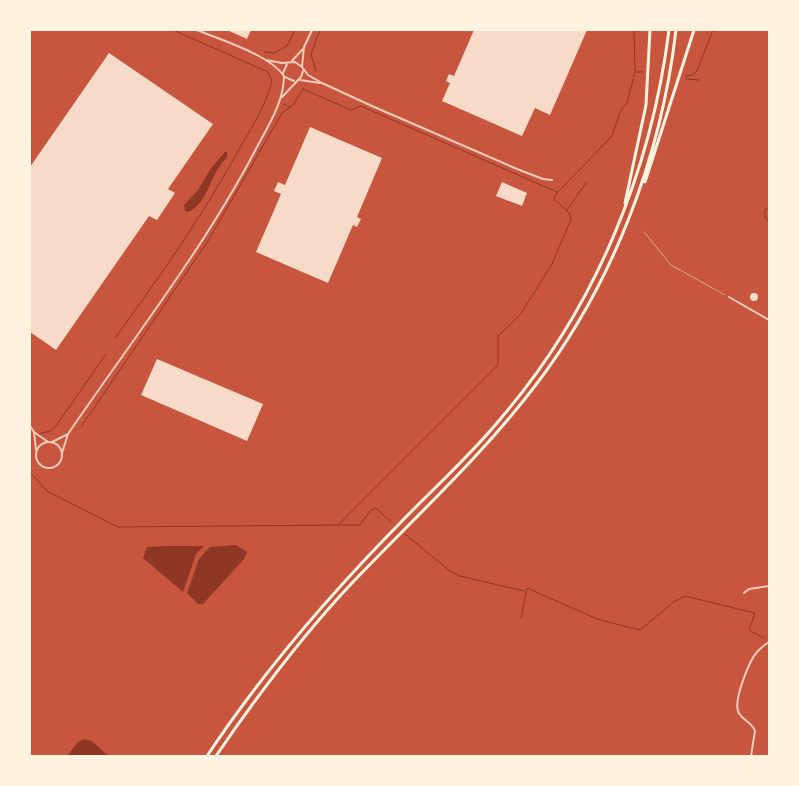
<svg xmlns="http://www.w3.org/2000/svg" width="799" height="786" viewBox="0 0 799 786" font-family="'Libre Baskerville',serif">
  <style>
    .water { fill: #8f3625 }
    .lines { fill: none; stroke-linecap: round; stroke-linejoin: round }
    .stream { stroke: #8f3625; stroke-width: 1 }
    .building { fill: #f7dbc8 }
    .path { stroke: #fff3e0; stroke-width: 0.5 }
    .minor { stroke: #f1ccb7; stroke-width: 2 }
    .motorway { stroke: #fff3e0; stroke-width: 3 }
  </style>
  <rect width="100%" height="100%" fill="#c8553d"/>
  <path class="water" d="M225 152H227V158C210 172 209 203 188 212L185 211 184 205 198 190 211 168Z
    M236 545 247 552 244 559 203 604H198L187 593 199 559 210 547Z
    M167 546H204L196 554 183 592 143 558 147 547Z
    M84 739 92 741 108 756H67L78 742Z"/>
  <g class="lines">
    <path class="stream" d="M264 52 274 53 287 46 295 30
      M316 71 311 54 320 30
      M636 72H643
      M686 76 692 75 697 71 713 30
      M686 79 699 80
      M283 104 290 107
      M769 207 765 210V217L769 222
      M567 210 586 183
      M115 338C159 278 201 218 237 153 250 130 266 106 272 81L268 72 173 30
      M81 427 208 241 282 113 293 105 303 89 351 110 361 106 557 192
      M39 434 50 431 56 426 106 354
      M30 472 47 491 118 527 338 525 498 365V336L520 315 552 264 571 219 569 213 554 199 555 195 612 136 621 110 627 103 635 72 634 30
      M338 525H360L371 510 376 508 391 522
      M405 534 450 571 460 576 524 591
      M521 618 527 588 597 619 640 630 675 601 685 596 755 613 749 630 764 638"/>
  </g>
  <path class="building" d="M227 30H251L247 39Z
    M474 30H587L550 115 535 108 522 136 442 101 450 83 446 81 449 74 454 76Z
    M109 53 213 124 168 189 175 193 157 220 149 216 56 350 30 332V167Z
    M310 127 382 158 357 217 361 219 357 227 353 225 328 283 256 252 281 194 274 191 278 182 285 185Z
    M502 182 527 193 522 206 496 196Z
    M750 297a4 4 0 1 1 8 0a4 4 0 1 1-8 0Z
    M157 359 263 404 247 441 141 395Z"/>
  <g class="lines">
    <path class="path" d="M644 232 671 265 725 295"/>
    <path class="minor" d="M312 30 304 47 302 67 308 75 322 83 372 106 517 169 543 179 552 180
      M266 60 282 63 295 62 302 67
      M291 62 303 49
      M283 73 287 64
      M285 77 294 81
      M300 80 320 83
      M282 97 301 77 303 71
      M729 297 769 320
      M30 426 34 432 48 442
      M34 432 36 450
      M36 455a13 13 0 1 1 26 0a13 13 0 1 1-26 0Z
      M52 442 68 434C132 340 203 250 256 149 268 126 284 102 284 76 270 55 221 40 197 30
      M62 453 68 434
      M769 566V586
      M744 593 749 589 769 586
      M751 756 755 731C752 722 740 719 738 711 734 699 749 661 757 652 760 648 765 645 769 642"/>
    <path class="motorway" d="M645 182 694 30
      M625 203 646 105 650 30
      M207 756C264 670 332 592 404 519 437 485 472 454 502 417 595 308 651 172 669 30
      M216 756C257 696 302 636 352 583 414 518 480 458 535 386 613 284 661 158 676 30"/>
  </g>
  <rect width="799" height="786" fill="none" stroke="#fff3e0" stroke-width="62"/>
</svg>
